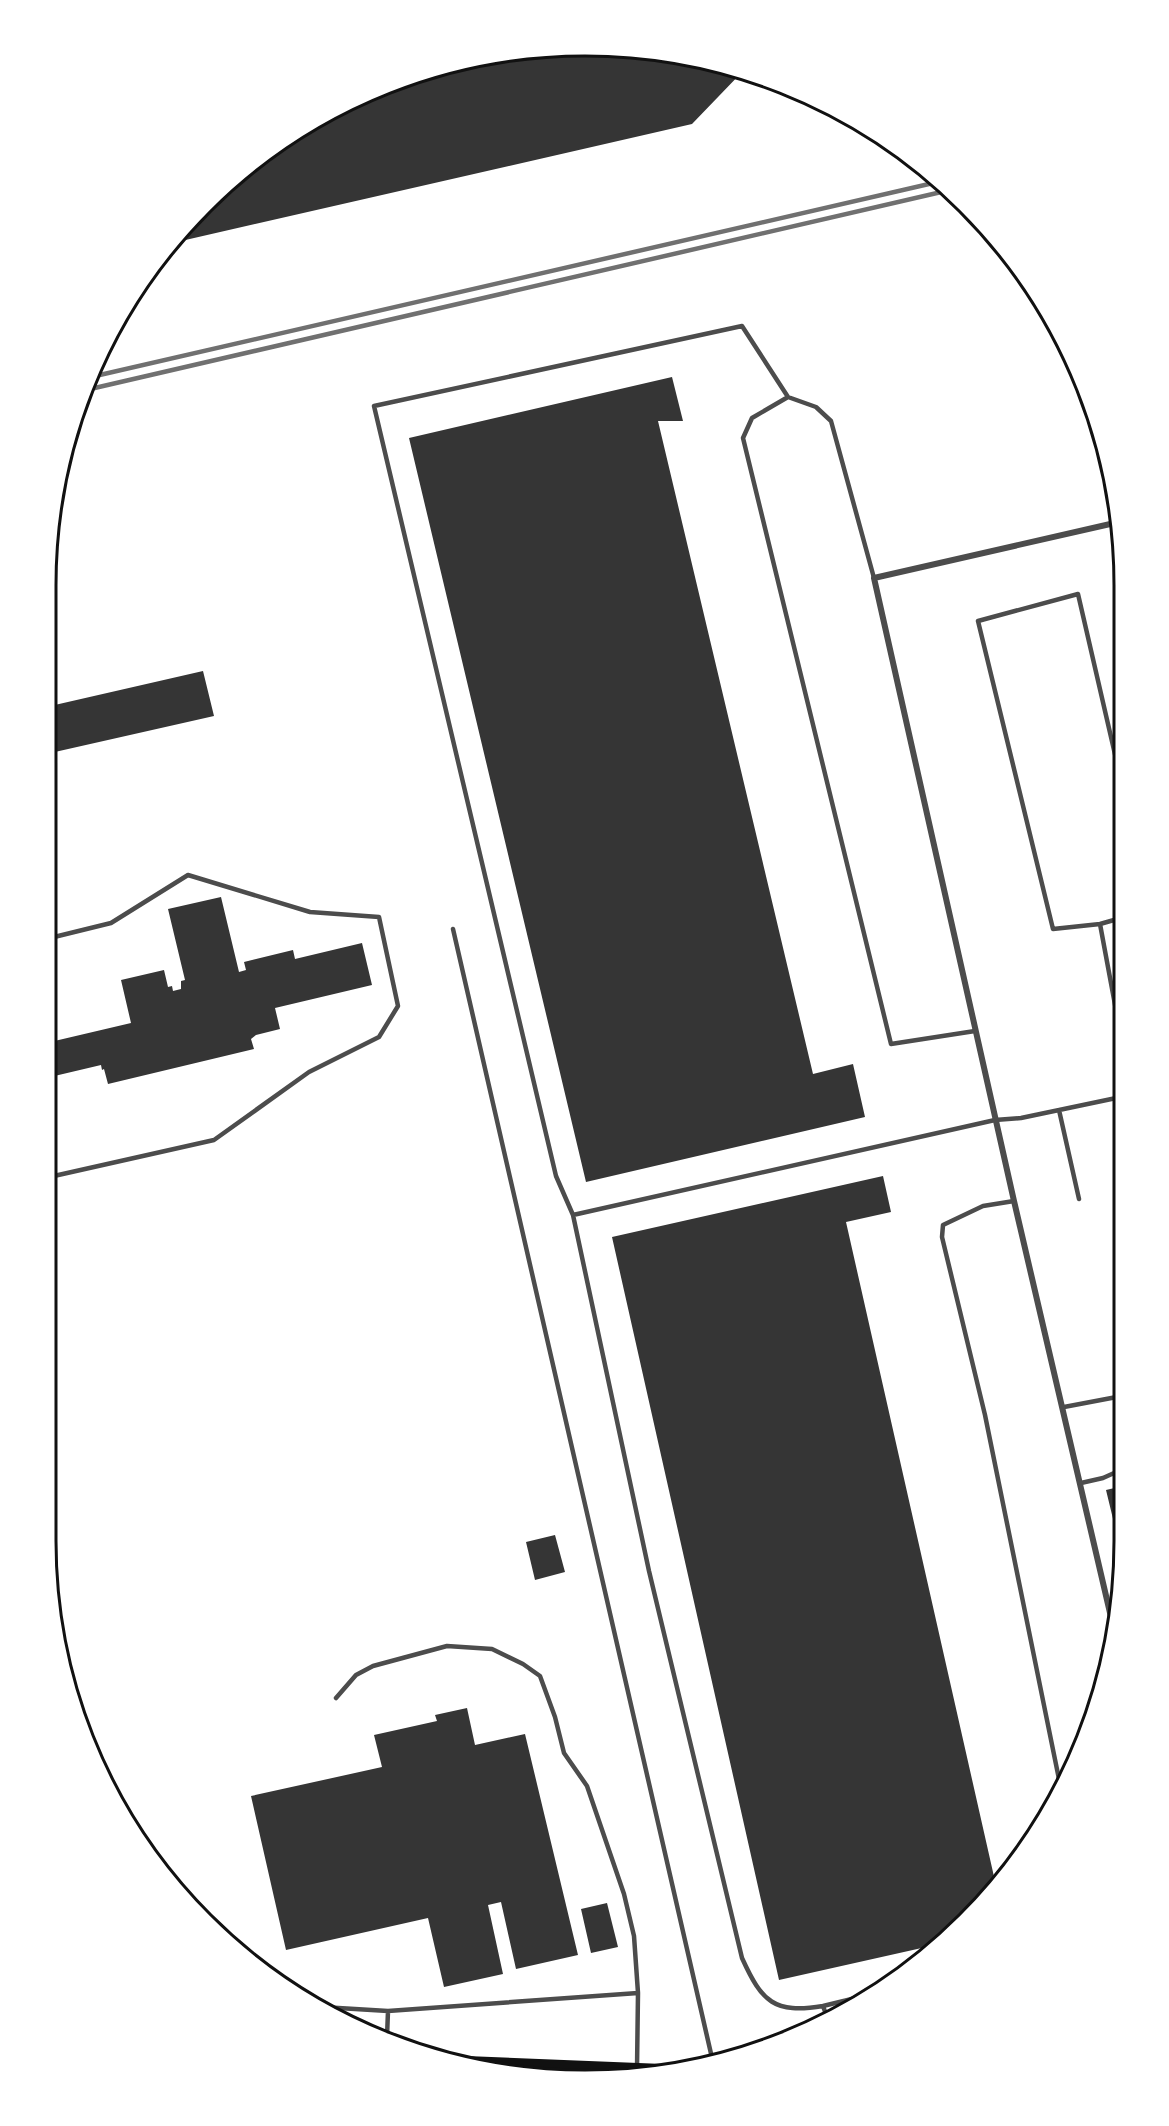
<svg xmlns="http://www.w3.org/2000/svg" width="1169" height="2126" viewBox="0 0 1169 2126" font-family="Manrope,sans-serif">
  <style>
    .building { fill: #353535 }
    .lines { fill: none; stroke-linecap: round; stroke-linejoin: round }
    .service { stroke: #4c4c4c; stroke-width: 4.5 }
    .minor { stroke: #4c4c4c; stroke-width: 6 }
    .secondary { stroke: #111; stroke-width: 12 }
    .rail { stroke: #707070; stroke-width: 4.5 }
    .rim { fill: none; stroke: #111; stroke-width: 3 }
  </style>
  <rect width="100%" height="100%" fill="#fff"/>
  <path class="building" d="M549 46 655 50 744 70 692 124 168 244 179 229 256 157 346 101 445 63Z
    M672 377 683 421H658L813 1074 853 1064 865 1117 586 1182 409 438Z
    M203 671 214 716 46 754V707Z
    M221 897 239 972 246 970 244 962 293 950 295 959 362 943 372 985 275 1008 280 1029 256 1035 251 1039 254 1049 108 1084 104 1069 102 1070 101 1065 46 1078V1043L131 1023 121 980 164 970 168 987 172 986 173 991 181 989V981L185 980 168 909Z
    M883 1176 891 1212 846 1222 995 1881 944 1943 779 1980 612 1237Z
    M1123 1486V1556H1122L1106 1490Z
    M555 1535 565 1572 535 1580 526 1542Z
    M467 1708 475 1745 525 1734 578 1955 516 1969 501 1902 488 1905 503 1974 444 1987 428 1918 286 1950 251 1796 382 1767 374 1735 437 1721 435 1715Z
    M607 1903 618 1947 591 1953 581 1909Z"/>
  <g class="lines">
    <path class="service" d="M788 397 752 418 743 438 891 1044 975 1031
      M874 578 831 421 816 407 788 397 742 326 374 406 556 1176 573 1215 995 1120 1021 1118 1121 1097
      M1120 776 1078 594 978 621 1053 929 1100 924 1121 918
      M1100 924 1121 1037
      M453 929 712 2058
      M1059 1110 1079 1199
      M45 1178 214 1140 309 1072 379 1037 398 1006 379 917 310 912 188 875 111 923 46 939
      M1014 1201 983 1206 943 1225 942 1237 985 1415 1061 1789
      M573 1215 649 1571 742 1958C762 2002 774 2014 823 2006
      M1064 1407 1122 1396
      M1081 1483 1103 1478 1123 1469
      M336 1698 356 1675 373 1666 447 1646 492 1649 523 1664 540 1676 555 1717 564 1753 587 1786 624 1894 634 1936 638 1993
      M322 2007 388 2011 387 2037
      M388 2011 638 1993 637 2069
      M827 2017 823 2006 860 1997"/>
    <path class="minor" d="M1114 1630 1014 1201 874 578 1119 522"/>
    <path class="secondary" d="M441 2061 663 2070"/>
    <path class="rail" d="M91 377 942 181
      M86 390 950 190"/>
  </g>
  <path d="M0 0H1169V2126H0ZM585 56H585A529 529 0 0 1 1114 585V1541A529 529 0 0 1 585 2070H585A529 529 0 0 1 56 1541V585A529 529 0 0 1 585 56Z" fill="#fff" fill-rule="evenodd"/>
  <path class="rim" d="M585 56H585A529 529 0 0 1 1114 585V1541A529 529 0 0 1 585 2070H585A529 529 0 0 1 56 1541V585A529 529 0 0 1 585 56Z"/>
</svg>
